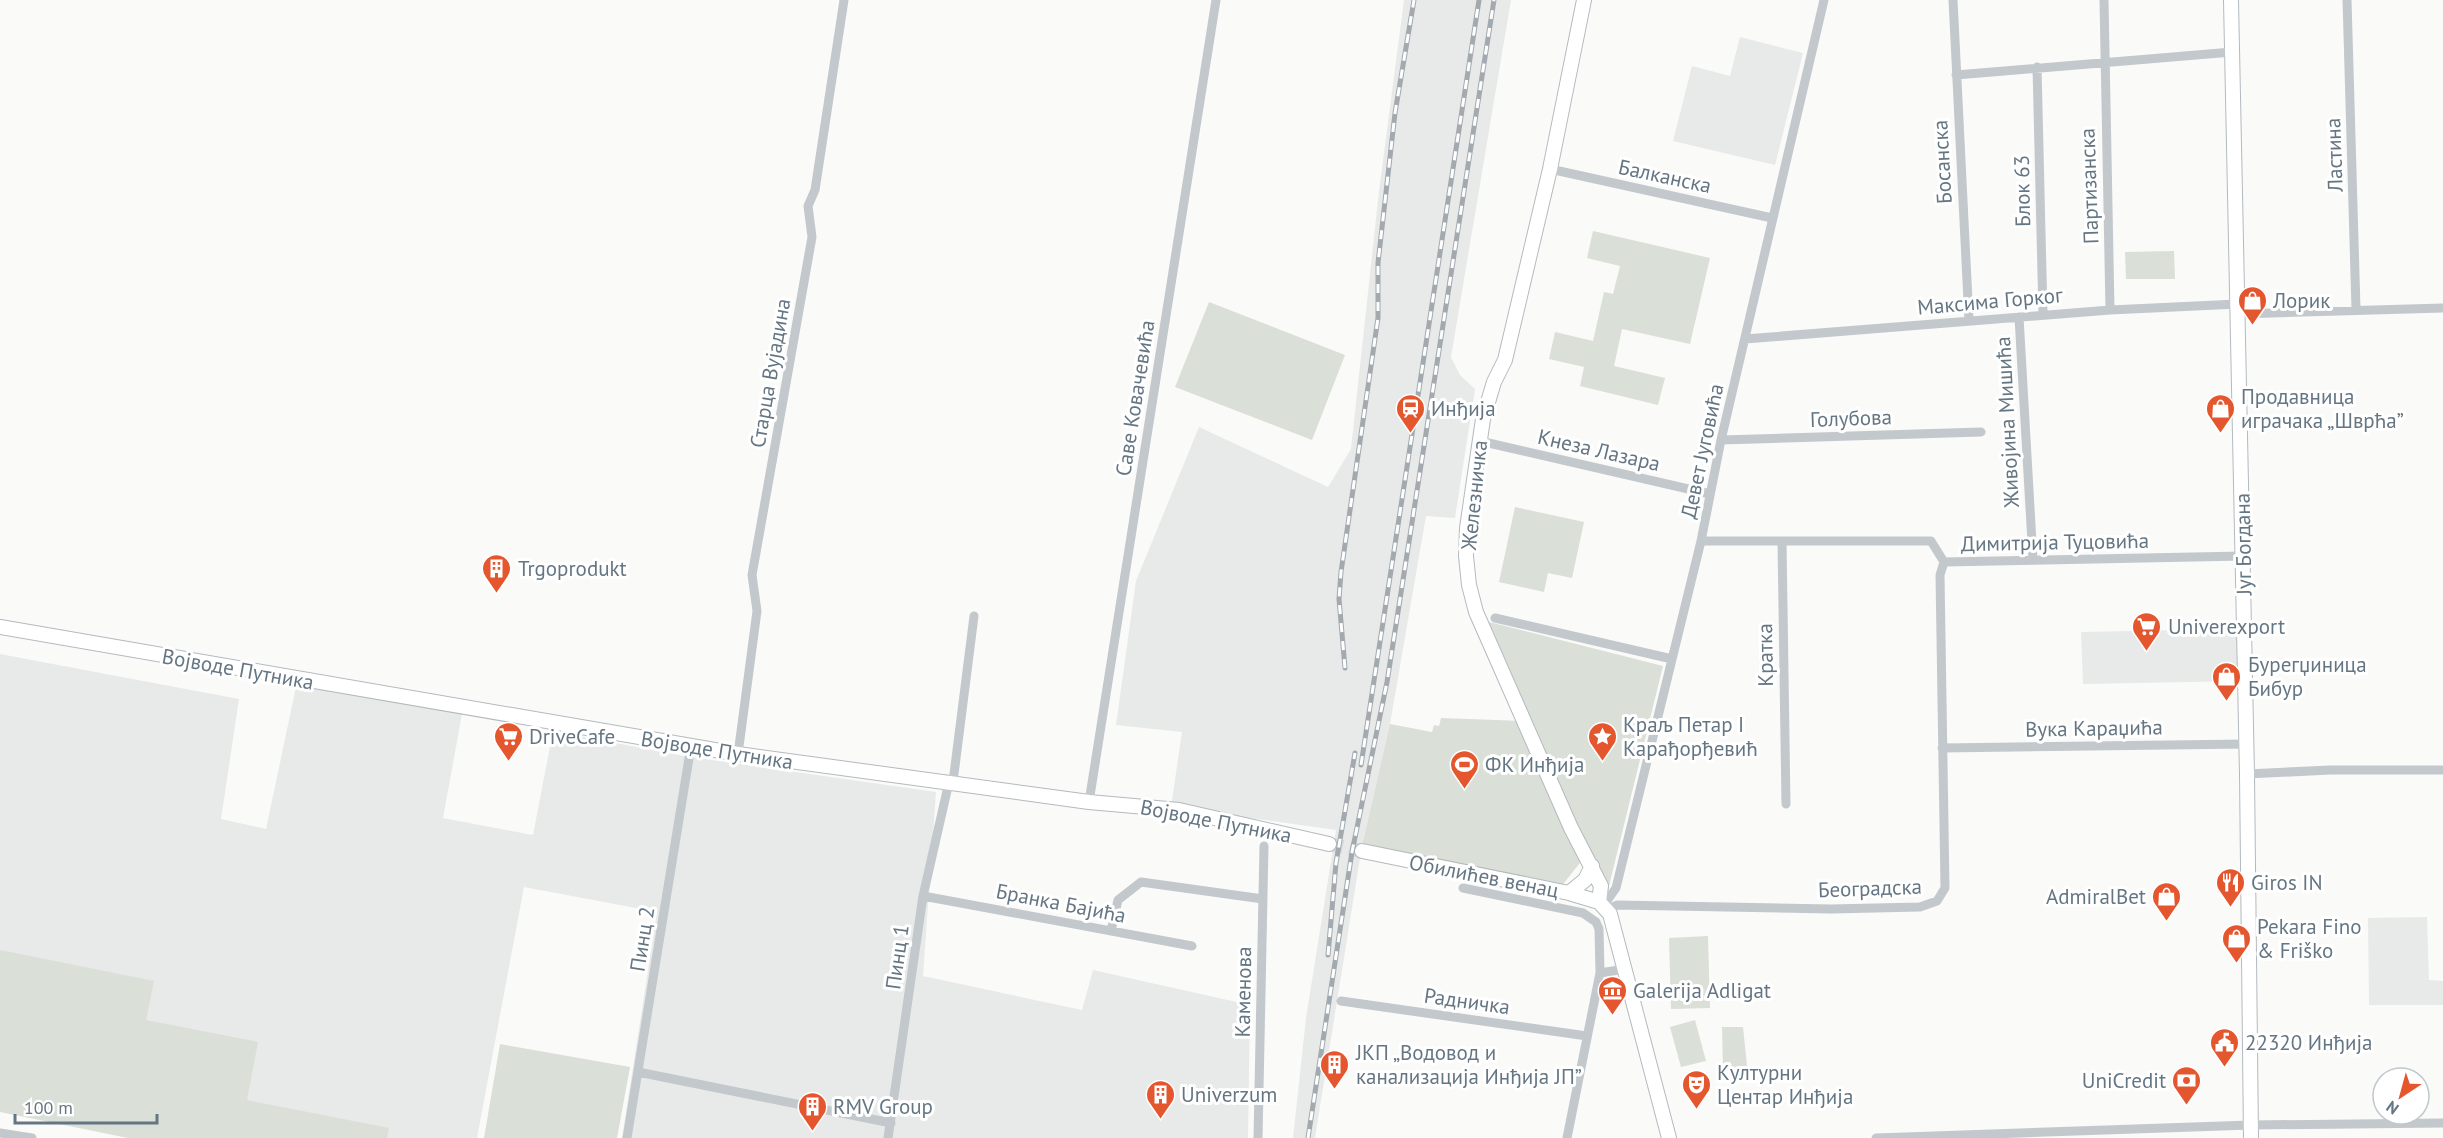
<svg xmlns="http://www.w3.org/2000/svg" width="2443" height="1138" viewBox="0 0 2443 1138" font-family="'PT Sans',sans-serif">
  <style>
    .built { fill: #e8e9e9 }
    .green { fill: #dadfd7 }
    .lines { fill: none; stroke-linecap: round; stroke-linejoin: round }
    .secondary-tunnel { stroke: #d5d9db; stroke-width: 14; stroke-dasharray: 14 7; stroke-linecap: butt }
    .secondary-casing { stroke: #b3babf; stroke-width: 16 }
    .street { stroke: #c3c8cc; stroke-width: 9 }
    .secondary { stroke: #fff; stroke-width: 14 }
    .rail-casing { stroke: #a2aab0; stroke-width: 5 }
    .rail { stroke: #fff; stroke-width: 3; stroke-dasharray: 9; stroke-linecap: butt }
    .labels { text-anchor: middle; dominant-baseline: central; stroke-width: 6; stroke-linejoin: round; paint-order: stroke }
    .street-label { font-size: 21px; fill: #657683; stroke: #fff }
    .poi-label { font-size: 21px; fill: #657683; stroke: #fff; text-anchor: start }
  </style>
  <rect width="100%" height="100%" fill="#fafaf8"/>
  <path class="built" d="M1404 0H1511L1451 357 1460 375 1475 389 1455 518 1426 516 1390 724 1362 846 1315 1138H1293L1306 1018 1336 830 1171 807 1182 732 1116 725 1136 581 1199 427 1328 487 1351 449 1379 191Z
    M1740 37 1803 53 1775 165 1673 141 1692 66 1730 76Z
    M2240 629 2241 681 2083 684 2081 632Z
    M0 654 239 699 221 819 266 829 297 682 462 714 443 818 533 835 553 731 684 756 936 792 923 976 1082 1010 1093 970 1250 1005 1248 1138H622L657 912 524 887 477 1138H194L0 1101Z
    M2427 917 2429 980 2443 981V1005H2369L2368 918Z"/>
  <path class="green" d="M1593 231 1710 258 1690 344 1622 329 1614 366 1665 378 1658 405 1580 386 1584 367 1549 359 1555 332 1593 341 1604 292 1613 294 1620 266 1587 258Z
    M2174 251 2175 279H2126L2125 252Z
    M1209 302 1345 355 1312 440 1175 387Z
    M1515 507 1584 522 1572 578 1548 573 1544 592 1499 582Z
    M1489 622 1663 666 1607 894Z
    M1441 718 1523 721 1583 859 1560 888 1362 846 1390 724 1432 732 1434 725 1439 726Z
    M1708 936 1710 1008 1671 1009 1669 938Z
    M0 950 154 981 146 1020 258 1042 247 1100 389 1128 387 1138H128L0 1112Z
    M1695 1020 1706 1061 1681 1067 1670 1027Z
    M1722 1027H1743L1748 1075H1738L1737 1071H1723Z
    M500 1044 630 1067 617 1138H484Z"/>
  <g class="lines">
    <path class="secondary-tunnel" d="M1329 844 1362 851"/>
    <defs>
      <path id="secondary" d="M1584 0 1550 169 1505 360 1494 382 1483 419 1467 528 1466 556 1469 585 1476 612 1571 828 1601 886 1599 902
        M2231 0 2247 774 2251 1138
        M0 627 738 754 1089 802 1179 810 1329 844
        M1362 851 1569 893 1599 902 1610 914 1669 1138
        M1569 893 1585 880 1592 866"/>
    </defs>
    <use href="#secondary" class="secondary-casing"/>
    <path class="street" d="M1953 0 1969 321
      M2104 0 2110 310
      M2347 0 2356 309
      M2037 67 2043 315
      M1956 75 2232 52
      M1550 169 1772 218
      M2238 314 2443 308
      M2019 317 2033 560
      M1745 339 2110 310 2238 304
      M1721 440 1981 432
      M1480 441 1710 494
      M1701 541H1931L1944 562
      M1782 542 1786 804
      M1944 562 2243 556
      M1495 618 1672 659
      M1942 748 2246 744
      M738 754 757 611 752 575 812 237 808 206 815 190 844 0
      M2247 774 2330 770H2443
      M953 782 974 616
      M1089 802 1216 0
      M1463 888 1583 913 1596 922 1599 929 1600 973 1567 1138
      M923 896 1192 946
      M1604 905 1616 888 1701 541 1721 440 1824 0
      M1607 910 1617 905 1831 909 1920 907 1937 901 1945 888 1940 575 1944 562
      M1111 931 1118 900 1141 882 1263 899
      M1600 973 1625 969
      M1341 1001 1587 1036
      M638 1072 891 1123
      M0 1133 32 1138
      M627 1138 691 746
      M888 1138 923 896 949 782
      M1258 1138 1264 846
      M1876 1138 2251 1125 2443 1123"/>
    <use href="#secondary" class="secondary"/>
    <defs>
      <path id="rail" d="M1345 668 1339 599 1341 572 1378 318V263L1395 113 1414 0
        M1361 765 1479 0
        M1328 955 1336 863 1355 753
        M1308 1138 1352 852 1387 682 1494 0"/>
    </defs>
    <use href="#rail" class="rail-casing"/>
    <use href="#rail" class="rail"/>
  </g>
  <defs>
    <symbol id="shop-pin" viewBox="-11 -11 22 30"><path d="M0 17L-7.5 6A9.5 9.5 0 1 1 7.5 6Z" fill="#e4572e" stroke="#fff"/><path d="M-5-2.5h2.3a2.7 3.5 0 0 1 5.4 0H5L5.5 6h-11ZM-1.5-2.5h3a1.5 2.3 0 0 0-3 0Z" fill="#fff"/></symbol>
    <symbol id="station-pin" viewBox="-11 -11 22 30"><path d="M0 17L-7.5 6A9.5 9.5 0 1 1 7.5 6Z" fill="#e4572e" stroke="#fff"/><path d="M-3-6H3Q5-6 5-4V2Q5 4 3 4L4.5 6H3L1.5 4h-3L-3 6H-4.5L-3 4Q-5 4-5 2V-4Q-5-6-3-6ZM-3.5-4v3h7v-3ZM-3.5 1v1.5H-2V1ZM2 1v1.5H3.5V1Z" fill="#fff"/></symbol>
    <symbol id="building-pin" viewBox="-11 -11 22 30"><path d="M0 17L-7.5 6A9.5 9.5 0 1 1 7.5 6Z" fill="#e4572e" stroke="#fff"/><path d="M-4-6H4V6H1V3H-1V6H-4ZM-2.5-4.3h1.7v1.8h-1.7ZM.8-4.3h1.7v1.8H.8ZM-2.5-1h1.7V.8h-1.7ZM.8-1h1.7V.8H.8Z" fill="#fff"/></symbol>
    <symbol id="supermarket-pin" viewBox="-11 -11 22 30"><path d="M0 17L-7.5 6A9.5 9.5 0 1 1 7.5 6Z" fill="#e4572e" stroke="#fff"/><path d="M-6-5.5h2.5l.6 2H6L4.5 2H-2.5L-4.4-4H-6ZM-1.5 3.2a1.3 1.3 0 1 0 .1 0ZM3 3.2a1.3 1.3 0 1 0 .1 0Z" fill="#fff"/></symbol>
    <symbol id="sight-pin" viewBox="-11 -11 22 30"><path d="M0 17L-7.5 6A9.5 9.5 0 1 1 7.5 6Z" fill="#e4572e" stroke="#fff"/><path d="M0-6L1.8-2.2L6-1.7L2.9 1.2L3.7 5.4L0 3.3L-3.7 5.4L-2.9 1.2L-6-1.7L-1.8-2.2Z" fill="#fff"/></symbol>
    <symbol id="stadium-pin" viewBox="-11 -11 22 30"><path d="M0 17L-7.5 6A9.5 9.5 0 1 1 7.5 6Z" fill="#e4572e" stroke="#fff"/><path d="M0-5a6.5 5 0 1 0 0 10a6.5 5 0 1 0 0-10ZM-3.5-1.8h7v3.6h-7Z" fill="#fff"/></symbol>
    <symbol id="restaurant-pin" viewBox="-11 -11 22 30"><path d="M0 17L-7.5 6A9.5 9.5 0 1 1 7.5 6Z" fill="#e4572e" stroke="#fff"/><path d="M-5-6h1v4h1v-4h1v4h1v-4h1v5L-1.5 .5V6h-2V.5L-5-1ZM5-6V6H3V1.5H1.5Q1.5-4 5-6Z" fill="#fff"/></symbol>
    <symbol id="museum-pin" viewBox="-11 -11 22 30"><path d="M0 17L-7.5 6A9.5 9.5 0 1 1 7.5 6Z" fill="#e4572e" stroke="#fff"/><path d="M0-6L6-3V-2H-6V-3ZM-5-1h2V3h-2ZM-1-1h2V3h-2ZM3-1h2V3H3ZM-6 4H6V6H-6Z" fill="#fff"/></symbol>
    <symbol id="civic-pin" viewBox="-11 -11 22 30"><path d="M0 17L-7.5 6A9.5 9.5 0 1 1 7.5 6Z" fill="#e4572e" stroke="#fff"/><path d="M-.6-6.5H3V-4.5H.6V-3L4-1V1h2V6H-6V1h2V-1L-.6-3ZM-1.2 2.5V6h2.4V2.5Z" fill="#fff"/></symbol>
    <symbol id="bank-pin" viewBox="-11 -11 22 30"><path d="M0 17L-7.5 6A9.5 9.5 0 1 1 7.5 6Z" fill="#e4572e" stroke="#fff"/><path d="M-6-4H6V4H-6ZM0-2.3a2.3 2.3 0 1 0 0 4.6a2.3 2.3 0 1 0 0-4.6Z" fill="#fff"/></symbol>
    <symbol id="theatre-pin" viewBox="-11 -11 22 30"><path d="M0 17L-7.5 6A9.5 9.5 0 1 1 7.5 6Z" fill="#e4572e" stroke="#fff"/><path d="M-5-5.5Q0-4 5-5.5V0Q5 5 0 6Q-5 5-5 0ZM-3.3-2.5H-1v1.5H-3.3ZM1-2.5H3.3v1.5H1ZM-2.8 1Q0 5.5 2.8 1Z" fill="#fff"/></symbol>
  </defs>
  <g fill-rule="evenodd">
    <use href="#shop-pin" x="2236" y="284" width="33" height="45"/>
    <use href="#station-pin" x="1394" y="392" width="33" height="45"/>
    <use href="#shop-pin" x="2204" y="392" width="33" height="45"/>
    <use href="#building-pin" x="480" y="552" width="33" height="45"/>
    <use href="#supermarket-pin" x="2130" y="610" width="33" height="45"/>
    <use href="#shop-pin" x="2210" y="660" width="33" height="45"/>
    <use href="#supermarket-pin" x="492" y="720" width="33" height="45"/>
    <use href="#sight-pin" x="1586" y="720" width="33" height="45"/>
    <use href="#stadium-pin" x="1448" y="748" width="33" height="45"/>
    <use href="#restaurant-pin" x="2214" y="866" width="33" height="45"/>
    <use href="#shop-pin" x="2150" y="880" width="33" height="45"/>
    <use href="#shop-pin" x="2220" y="922" width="33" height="45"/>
    <use href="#museum-pin" x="1596" y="974" width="33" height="45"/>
    <use href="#civic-pin" x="2208" y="1026" width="33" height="45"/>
    <use href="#building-pin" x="1318" y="1048" width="33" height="45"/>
    <use href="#bank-pin" x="2170" y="1064" width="33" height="45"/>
    <use href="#theatre-pin" x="1680" y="1068" width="33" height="45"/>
    <use href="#building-pin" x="1144" y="1078" width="33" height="45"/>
    <use href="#building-pin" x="796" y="1090" width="33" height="45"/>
  </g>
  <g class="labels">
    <g class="street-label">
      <text transform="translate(2334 155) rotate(-92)">Ластина</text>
      <text transform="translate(1942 162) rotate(-93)">Босанска</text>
      <text transform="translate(1665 176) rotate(12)">Балканска</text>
      <text transform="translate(2089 186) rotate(-92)">Партизанска</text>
      <text transform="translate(2022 191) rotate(-91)">Блок 63</text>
      <text transform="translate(1990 301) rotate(-5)">Максима Горког</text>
      <text transform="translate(770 373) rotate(-80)">Старца Вујадина</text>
      <text transform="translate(1135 398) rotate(-81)">Саве Ковачевића</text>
      <text transform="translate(1851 418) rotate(-2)">Голубова</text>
      <text transform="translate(2007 422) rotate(-93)">Живојина Мишића</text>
      <text transform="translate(1599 450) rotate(13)">Кнеза Лазара</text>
      <text transform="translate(1702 451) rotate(-78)">Девет Југовића</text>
      <text transform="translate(1474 495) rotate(-84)">Железничка</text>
      <text transform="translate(2055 542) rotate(-1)">Димитрија Туцовића</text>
      <text transform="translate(2243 544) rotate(-91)">Југ Богдана</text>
      <text transform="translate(1765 655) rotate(-91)">Кратка</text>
      <text transform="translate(238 669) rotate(10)">Војводе Путника</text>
      <text transform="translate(2094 728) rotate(-1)">Вука Караџића</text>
      <text transform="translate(717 750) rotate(9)">Војводе Путника</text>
      <text transform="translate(1216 821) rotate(11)">Војводе Путника</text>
      <text transform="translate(1484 876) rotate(11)">Обилићев венац</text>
      <text transform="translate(1870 888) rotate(-2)">Београдска</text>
      <text transform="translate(1061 903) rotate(11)">Бранка Бајића</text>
      <text transform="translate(642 939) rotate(-81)">Пинц 2</text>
      <text transform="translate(897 957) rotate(-82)">Пинц 1</text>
      <text transform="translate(1243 992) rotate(-89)">Каменова</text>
      <text transform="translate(1467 1001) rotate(8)">Радничка</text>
    </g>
    <g class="poi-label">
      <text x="2273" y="300">Лорик</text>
      <text x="2241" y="396">Продавница<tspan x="2241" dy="24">играчака „Шврћа”</tspan></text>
      <text x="1431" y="408">Инђија</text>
      <text x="518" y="568">Trgoprodukt</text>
      <text x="2168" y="626">Univerexport</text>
      <text x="2248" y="664">Бурегџиница<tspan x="2248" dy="24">Бибур</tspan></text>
      <text x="1623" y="724">Краљ Петар I<tspan x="1623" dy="24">Карађорђевић</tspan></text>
      <text x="529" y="736">DriveCafe</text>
      <text x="1485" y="764">ФК Инђија</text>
      <text x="2251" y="882">Giros IN</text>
      <text x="2146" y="896" text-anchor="end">AdmiralBet</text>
      <text x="2257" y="926">Pekara Fino<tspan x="2257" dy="24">&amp; Friško</tspan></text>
      <text x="1633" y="990">Galerija Adligat</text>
      <text x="2245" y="1042">22320 Инђија</text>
      <text x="1356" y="1052">ЈКП „Водовод и<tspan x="1356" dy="24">канализација Инђија ЈП”</tspan></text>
      <text x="1717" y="1072">Културни<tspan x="1717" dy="24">Центар Инђија</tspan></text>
      <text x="2166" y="1080" text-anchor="end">UniCredit</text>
      <text x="1181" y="1094">Univerzum</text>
      <text x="833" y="1106">RMV Group</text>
    </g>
  </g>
  <g transform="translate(2401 1096) rotate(216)"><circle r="28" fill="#ffffff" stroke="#c1c8cd" stroke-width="1.5"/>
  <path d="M0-4.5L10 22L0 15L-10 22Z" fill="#e4572e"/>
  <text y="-9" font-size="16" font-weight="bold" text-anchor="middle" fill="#657683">N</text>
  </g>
  <path d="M15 1114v9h142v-9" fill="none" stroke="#657683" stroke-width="3"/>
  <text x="24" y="1114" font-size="18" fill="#657683" stroke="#ffffff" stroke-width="4.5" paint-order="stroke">100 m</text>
</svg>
